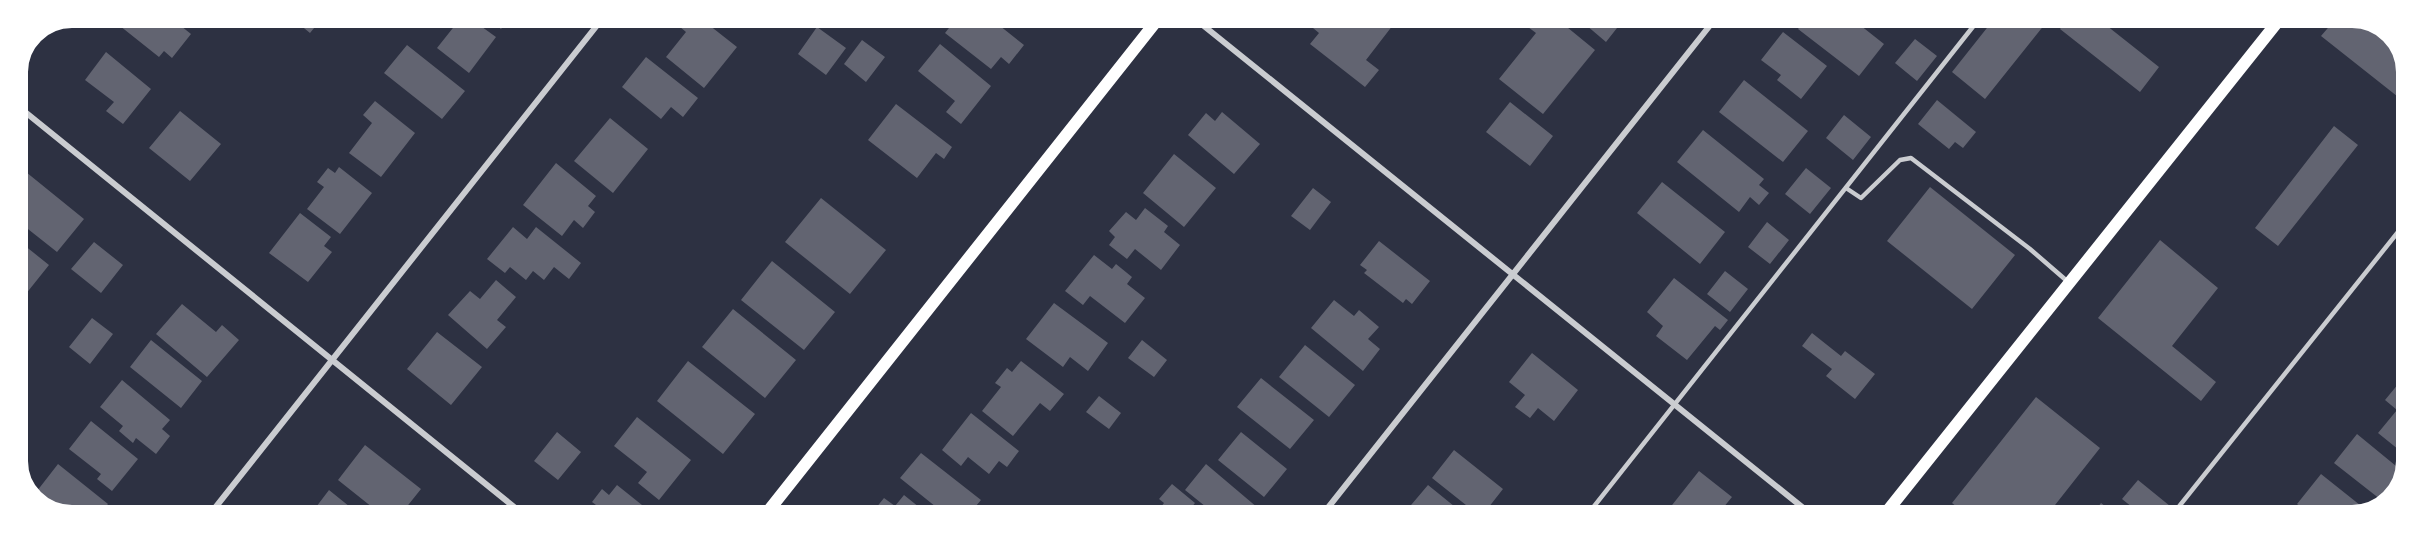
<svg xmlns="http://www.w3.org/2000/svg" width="2424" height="533" viewBox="0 0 2424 533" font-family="Figtree,sans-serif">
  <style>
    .building { fill: #626471 }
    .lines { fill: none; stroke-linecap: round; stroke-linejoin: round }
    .service { stroke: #caccd0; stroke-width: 4.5 }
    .minor { stroke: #caccd0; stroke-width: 6 }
    .secondary { stroke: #fff; stroke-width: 12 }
    .rim { fill: none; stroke: #fff; stroke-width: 8 }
  </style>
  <rect width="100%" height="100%" fill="#2d3142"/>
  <path class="building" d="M129 14H166L191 34 172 58 164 51 159 57 120 26Z
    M183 14H205L197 24Z
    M289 14H308L319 22 310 33 288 15Z
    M464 14 496 37 469 73 437 48Z
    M482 14H513L501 29Z
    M679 14H695L737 47 704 88 666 57 686 32 673 21Z
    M715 14H734L727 23Z
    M960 14H985L1024 45 1009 64 1001 57 991 69 945 33Z
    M1333 14H1343L1359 27 1369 14H1379L1393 25 1366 60 1379 70 1365 87 1310 44 1319 33 1313 28 1322 17 1328 21Z
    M1403 14H1431L1420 28Z
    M1539 14H1551L1595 50 1543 114 1499 79 1536 33 1528 27Z
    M1573 14H1628L1606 42Z
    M1796 14H1846L1884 44 1859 76 1798 29 1804 21Z
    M1998 14H2053L1985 99 1952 72Z
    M2072 14H2092L2159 67 2140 92 2060 29Z
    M2339 15H2363L2396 33 2410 65V100L2407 104 2321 36Z
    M817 27 846 48 826 75 798 54Z
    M1783 32 1827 66 1801 99 1777 80 1781 75 1761 60Z
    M1915 39 1937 56 1917 81 1895 63Z
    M862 40 885 57 866 82 844 64Z
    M940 44 991 86 961 124 946 112 955 101 918 71Z
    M407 45 465 91 442 119 384 73Z
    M106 52 151 89 123 124 106 111 114 102 85 80Z
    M646 57 698 98 683 117 671 107 661 119 622 87Z
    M1744 80 1808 131 1783 162 1719 112Z
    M1937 100 1976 132 1963 148 1955 142 1949 149 1918 124Z
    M375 101 415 133 381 177 349 153 372 123 363 115Z
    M1510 102 1553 136 1530 166 1486 132Z
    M896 104 952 147 944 159 936 153 917 178 868 140Z
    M180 111 221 144 190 181 149 148Z
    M1222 112 1260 144 1234 174 1188 135 1206 113 1215 121Z
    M1844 115 1871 137 1853 160 1826 138Z
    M610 118 648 149 613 193 574 161Z
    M2334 126 2358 145 2278 246 2255 228Z
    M1703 130 1764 179 1759 185 1769 193 1759 205 1750 197 1739 212 1677 162Z
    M1174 154 1216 188 1184 227 1143 193Z
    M556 163 596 196 588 206 595 212 583 228 574 220 562 236 523 205Z
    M339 167 372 193 340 234 307 209 324 187 317 182 328 168 335 173Z
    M1806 168 1831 188 1810 214 1785 194Z
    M26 172 84 219 57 252 14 218V187Z
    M1662 182 1725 232 1700 264 1637 213Z
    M1930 187 2015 255 1972 309 1887 241Z
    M1313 188 1331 202 1310 230 1291 216Z
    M821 198 886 250 850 294 785 242Z
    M1145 208 1168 226 1164 232 1180 245 1161 270 1135 249 1127 259 1109 245 1115 237 1109 231 1126 212 1136 220Z
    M300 213 331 237 324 246 332 252 308 282 269 253Z
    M1767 222 1789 240 1770 264 1748 247Z
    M513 227 527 239 536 227 581 263 569 279 554 267 544 280 533 271 526 280 510 267 505 273 487 259Z
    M14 237 49 265 21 300 14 295Z
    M2160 240 2218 288 2172 346 2216 382 2201 401 2098 318Z
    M1379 241 1430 281 1412 304 1406 299 1403 303 1364 273 1367 270 1360 265Z
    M94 242 123 265 101 293 71 269Z
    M1094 255 1112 269 1116 264 1132 277 1127 284 1145 298 1125 323 1090 296 1083 305 1065 291Z
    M772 261 835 312 804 350 741 300Z
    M1725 271 1748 289 1730 312 1707 294Z
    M1674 278 1728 320 1720 330 1715 326 1687 360 1656 336 1663 326 1647 312Z
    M496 280 516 297 497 320 506 327 487 349 448 315 470 291 480 299Z
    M1334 300 1354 316 1359 310 1379 327 1368 339 1380 349 1363 371 1311 328Z
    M1054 303 1108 343 1088 371 1070 357 1063 367 1026 339Z
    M182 304 216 332 222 325 239 340 207 377 156 334Z
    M733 309 796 360 765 398 702 347Z
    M92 318 113 334 90 364 69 347Z
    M437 332 482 367 451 405 407 369Z
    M1812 333 1841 356 1845 351 1875 374 1855 399 1826 376 1832 369 1802 346Z
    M151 340 202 381 181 408 130 367Z
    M1142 340 1167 360 1154 377 1128 358Z
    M1305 345 1355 385 1329 417 1279 377Z
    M1532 353 1578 390 1554 421 1538 408 1530 418 1515 407 1525 395 1509 382Z
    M2410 355V384L2396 373Z
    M688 361 755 414 723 454 657 401Z
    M1021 361 1064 394 1050 411 1040 403 1013 436 982 411 1001 387 995 383 1007 368 1012 372Z
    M1261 378 1314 420 1290 449 1237 407Z
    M122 380 170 420 162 429 170 436 156 454 136 438 133 443 119 431 123 426 100 407Z
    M2399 383 2410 391 2409 458 2378 433 2397 410 2385 400Z
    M1099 396 1121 413 1109 429 1086 412Z
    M2036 397 2100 448 2044 519H1972L1952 503Z
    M971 413 1019 451 1007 467 999 461 989 474 968 457 961 466 942 450Z
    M637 417 691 460 659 500 638 483 647 472 614 446Z
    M91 421 138 459 112 491 97 479 101 474 69 449Z
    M557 432 581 452 558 480 534 461Z
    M1241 432 1287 469 1264 497 1218 460Z
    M2357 434 2407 475 2385 503 2334 463Z
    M365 445 421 489 397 519H387L338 480Z
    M1454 450 1503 489 1481 517 1432 478Z
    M921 453 981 500 965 519H951L900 478Z
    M58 464 108 504 97 518H71L37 491Z
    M1206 464 1258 508 1248 519H1221L1185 490Z
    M1699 471 1732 497 1714 519H1661Z
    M2321 474 2370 513 2352 519H2316L2297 504Z
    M2138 480 2170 506 2159 519H2147L2122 499Z
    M1172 484 1195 503 1187 513 1194 519H1158L1154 516 1164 503 1159 499Z
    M617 485 647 509 640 519H592L600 508 592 502 602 489 609 495Z
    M1428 485 1470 519H1417L1406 511Z
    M329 490 365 519H307Z
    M904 495 934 519H867L884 498 895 506Z
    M2101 503 2122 519H2089Z"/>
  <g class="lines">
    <path class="service" d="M1846 188 1861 198 1900 160 1911 158 2030 249 2067 281
      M1584 519 1983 14
      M2169 519 2410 217"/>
    <path class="minor" d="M1189 14 1817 519
      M24 46 40 27
      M14 103 529 519
      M207 518 606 14
      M1319 519 1719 14"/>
    <path class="secondary" d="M762 519 1162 14
      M1881 519 2283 15"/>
  </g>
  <path d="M0 0H2424V533H0ZM72 24H2352A48 48 0 0 1 2400 72V461A48 48 0 0 1 2352 509H72A48 48 0 0 1 24 461V72A48 48 0 0 1 72 24Z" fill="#fff" fill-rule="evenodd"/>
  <path class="rim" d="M72 24H2352A48 48 0 0 1 2400 72V461A48 48 0 0 1 2352 509H72A48 48 0 0 1 24 461V72A48 48 0 0 1 72 24Z"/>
</svg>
